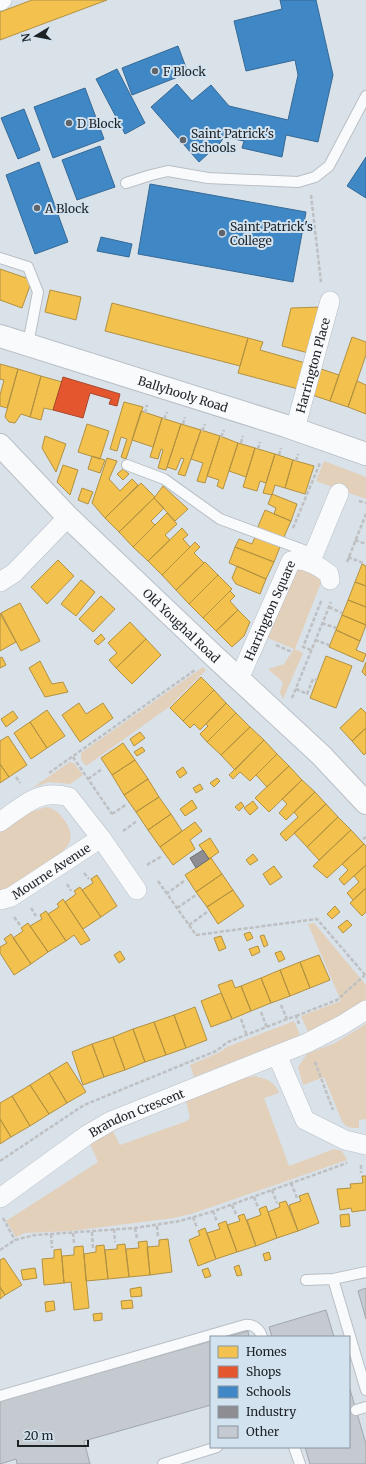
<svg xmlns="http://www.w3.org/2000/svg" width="366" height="1464" viewBox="0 0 366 1464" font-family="Merriweather,serif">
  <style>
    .green { fill: #e2d0bb }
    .homes { fill: #f2c14e; stroke: #b29142 }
    .shops { fill: #e4572e; stroke: #a8472c }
    .schools { fill: #3f88c5; stroke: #356996 }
    .industry { fill: #8d8d92; stroke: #6b6d72 }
    .building { fill: #c4cad0; stroke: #a1a7ad }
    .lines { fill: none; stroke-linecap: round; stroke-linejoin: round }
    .service-casing { stroke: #b9bfc5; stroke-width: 12 }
    .minor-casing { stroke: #b9bfc5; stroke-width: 20 }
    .tertiary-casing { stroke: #b9bfc5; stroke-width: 24 }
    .secondary-casing { stroke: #b9bfc5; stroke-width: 24 }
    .path { stroke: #bec0c2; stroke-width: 2.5; stroke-dasharray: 4 2; stroke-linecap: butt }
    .service { stroke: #f9fafc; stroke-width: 10 }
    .minor { stroke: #f9fafc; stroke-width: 19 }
    .tertiary { stroke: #f9fafc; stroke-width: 22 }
    .secondary { stroke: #f9fafc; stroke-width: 22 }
    .poi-dot { fill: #5f656b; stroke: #d3e2ef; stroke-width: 1.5 }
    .labels { text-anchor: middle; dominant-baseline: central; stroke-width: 4; stroke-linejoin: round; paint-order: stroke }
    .poi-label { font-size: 12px; fill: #1d2227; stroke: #d3e2ef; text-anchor: start }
    .street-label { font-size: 12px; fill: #1d2227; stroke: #d3e2ef }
  </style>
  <rect width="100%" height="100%" fill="#d9e1e9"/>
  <path class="green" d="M324 461 366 477V499L316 481Z
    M298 566 320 577 322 580 295 649 303 653 283 699 280 692 283 682 268 669 284 664 294 649 263 636Z
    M203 667 206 670 169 707 86 766 81 760V753Z
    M70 762 74 763 83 775 70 784 49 782 32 788Z
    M46 807C55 808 60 814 65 821 69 827 72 834 70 841 65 857 15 883 0 893V831L31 812Z
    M314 923 366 985V999L347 1014 308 1032 301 1016 341 1001 308 924Z
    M294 1021 300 1035 194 1077 190 1065 220 1052 227 1047Z
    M366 1024V1119L359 1120V1128C350 1128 345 1128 341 1119L324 1077 303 1085 298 1067 307 1054 335 1043Z
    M255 1076C267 1079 275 1082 279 1093L264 1098 289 1166 334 1149 342 1151 347 1160 194 1213 174 1218 71 1231 25 1233 16 1237 6 1221 98 1162 90 1144 113 1131 120 1145 187 1121 190 1118 186 1101 241 1079Z"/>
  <path class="homes" d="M32 0H107L0 40V12Z
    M0 269 32 280 22 308 0 300Z
    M50 290 81 297 76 320 45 312Z
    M112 303 248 338 240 366 105 331Z
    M322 307 312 354 282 346 291 308Z
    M352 337 366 342V355L348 407 330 401Z
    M248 338 263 342 260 350 309 364 302 390 238 373Z
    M0 364 18 369 7 408 0 406V395L4 380 0 379Z
    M18 369 41 376 30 417 21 414 15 423 9 422 5 417Z
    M321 369 339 375 330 401 312 395Z
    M41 376 62 382 53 410 44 408 41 420 30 417Z
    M357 381 366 385V414L348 407Z
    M124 402 143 407 126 459 121 457 127 439 121 437 117 451 110 449Z
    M141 411 162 418 153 447 132 440Z
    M162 418 181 424 166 470 158 468 163 450 161 449 158 459 150 457Z
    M87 424 109 431 100 459 78 452Z
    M181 424 201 430 185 476 178 474 184 459 181 458 176 470 167 467Z
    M201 430 220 436 205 483 197 481 203 463 191 459Z
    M45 436 66 444 56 472 42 448Z
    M220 436 238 443 223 489 217 486 219 480 207 476Z
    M238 443 255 448 246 477 229 471Z
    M255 448 275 454 266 483 260 481 257 491 243 487Z
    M275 454 293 460 285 488 275 485 272 495 263 493Z
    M92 456 105 460 100 473 88 469Z
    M107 458 117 461 109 479 120 491 132 479 138 485 105 518 92 503Z
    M293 460 314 466 305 494 285 488Z
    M63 465 78 470 70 495 57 482Z
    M123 469 129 474 123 480 117 474Z
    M141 483 155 497 119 532 105 518Z
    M163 486 188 509 175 521 154 498Z
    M82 488 93 492 88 504 78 500Z
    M272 494 297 504 291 521 274 514 276 508 268 504Z
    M154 498 164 508 151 521 155 525 133 547 119 532Z
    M265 510 291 521 283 539 257 529Z
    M167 513 177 524 165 535 170 540 148 561 133 547Z
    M182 528 188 535 183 539 190 547 162 575 148 561Z
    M255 537 280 547 274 562 235 547 239 539 252 544Z
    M195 542 200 547 194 553 204 563 176 590 162 575Z
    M235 547 274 562 266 579 229 563Z
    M58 560 74 576 47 604 31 587Z
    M205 562 218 575 189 604 176 590Z
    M362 564 366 566V586L355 582Z
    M237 566 266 579 260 594 236 584 232 578Z
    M218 575 232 589 203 618 189 604Z
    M81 580 95 592 76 616 61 604Z
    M355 582 366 586V607L348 600Z
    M230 591 235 596 230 601 238 610 216 631 203 618Z
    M101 596 115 609 93 632 79 619Z
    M348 600 366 607V625L342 615Z
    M20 603 40 641 21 651 1 613Z
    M238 610 250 622 244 636 232 647 216 631Z
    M0 613 16 642 0 651Z
    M342 615 366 625 360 641 336 630Z
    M130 622 146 639 116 668 109 660 117 653 108 643Z
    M336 630 360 641 356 650 366 654 363 662 329 647Z
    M101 634 105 639 98 645 94 641Z
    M146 639 161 655 132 684 116 668Z
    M326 656 352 666 336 708 310 698Z
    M2 657 6 665 0 668V658Z
    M40 661 52 684 63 682 68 692 45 697 29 668Z
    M366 662V676L362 672Z
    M201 677 214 690 183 721 170 708Z
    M214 690 226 703 200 730 194 724 190 728 183 721Z
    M79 703 86 714 103 703 113 718 80 742 62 715Z
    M226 703 236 713 207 742 200 734 208 726 206 724Z
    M361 708 366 713V728L352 741 340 728Z
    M47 710 65 736 47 748 30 722Z
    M13 711 18 718 6 727 1 719Z
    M236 713 250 727 221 755 207 742Z
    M30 722 47 748 31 759 14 733Z
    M250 727 264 740 235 770 221 755Z
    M366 728V753L364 755 352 741Z
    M140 732 145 738 134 746 130 739Z
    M8 736 27 765 9 777 0 764V741Z
    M264 740 277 754 250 781 240 772 233 779 229 775Z
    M123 743 135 760 112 775 101 758Z
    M142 747 145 751 137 756 134 752Z
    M277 754 289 766 267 787 256 775Z
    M135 760 148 779 124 795 112 775Z
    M0 764 9 777 0 783Z
    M289 766 302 780 269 812 255 798Z
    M183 767 187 773 180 778 176 772Z
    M217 778 220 781 214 787 210 783Z
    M148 779 159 797 136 812 124 795Z
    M302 780 315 792 286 820 279 813 287 804 282 799Z
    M200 784 203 789 196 793 193 788Z
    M315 792 326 804 286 841 280 834 298 817 294 812Z
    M159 797 171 814 148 830 136 812Z
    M192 800 197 808 185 816 180 809Z
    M253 801 258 808 250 815 244 808Z
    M241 802 244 806 239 811 235 807Z
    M326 804 338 817 307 847 294 833Z
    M171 814 182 831 160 847 148 830Z
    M338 817 351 830 319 860 307 847Z
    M195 822 202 831 190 840 195 849 173 865 160 847Z
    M351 830 364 844 327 878 313 866Z
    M210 838 219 852 209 859 199 845Z
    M364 844 366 846V865L344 885 339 879 348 870 342 864Z
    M253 854 258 860 250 865 246 860Z
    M211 858 222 874 196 892 185 875Z
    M366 865V888L353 900 347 893 359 882 354 876Z
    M274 866 282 877 270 885 263 874Z
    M222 874 233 890 207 907 196 892Z
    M97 875 117 906 101 917 82 890 93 883 91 879Z
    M80 887 101 917 83 929 65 902 76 894 74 891Z
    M366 888V912L362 916 350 903Z
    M233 890 244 906 218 924 207 907Z
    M63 899 90 940 81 945 74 935 66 941 48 914 59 907 57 904Z
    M335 906 340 912 332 919 327 914Z
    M46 911 66 941 48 952 30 926 42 919 40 915Z
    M347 920 352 925 343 933 338 927Z
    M28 923 48 952 31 964 13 938 23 931 21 928Z
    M250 932 253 938 247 941 244 934Z
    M11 934 31 964 14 975 0 953V947L7 943 4 939Z
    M264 935 268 945 264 947 260 936Z
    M221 936 226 948 219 951 214 938Z
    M258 946 260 952 252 956 249 949Z
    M120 951 125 959 119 963 114 955Z
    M281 951 285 959 279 962 275 953Z
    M319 955 330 980 310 988 300 962Z
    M300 962 310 988 290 996 280 970Z
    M280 970 290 996 271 1003 261 978Z
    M261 978 271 1003 251 1011 241 986Z
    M232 980 235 988 241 986 251 1011 232 1019 218 985Z
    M221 993 232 1019 211 1027 201 1001Z
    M195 1007 207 1040 186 1048 174 1015Z
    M174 1015 186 1048 166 1055 154 1022Z
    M154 1022 166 1055 145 1062 133 1029Z
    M133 1029 145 1062 125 1070 113 1037Z
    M113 1037 125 1070 104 1077 92 1044Z
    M92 1044 104 1077 83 1085 72 1052Z
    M67 1062 86 1092 67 1103 49 1073Z
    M49 1073 67 1103 49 1114 30 1085Z
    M30 1085 49 1114 30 1126 12 1096Z
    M12 1096 30 1126 11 1137 0 1119V1103Z
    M0 1119 11 1137 0 1144Z
    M362 1176H366V1210L352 1212 351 1208 340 1210 337 1189 351 1188 350 1184 363 1183Z
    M308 1193 319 1223 298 1231 289 1205 301 1201 299 1196Z
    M286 1201 298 1231 277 1238 268 1212 280 1207 279 1203Z
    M266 1206 277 1238 256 1246 247 1220 261 1215 259 1209Z
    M244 1214 256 1246 237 1252 227 1225 240 1221 238 1216Z
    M349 1214 350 1226 341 1227 340 1215Z
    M226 1221 237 1252 216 1259 207 1233 220 1229 218 1224Z
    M205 1228 216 1259 198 1266 189 1240 200 1235 198 1231Z
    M168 1239 172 1272 150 1275 147 1247 159 1246V1240Z
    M147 1241 150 1275 129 1277 126 1249 139 1248 138 1242Z
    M125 1244 129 1277 108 1279 105 1250 117 1249V1245Z
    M104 1245 108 1279 86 1281 84 1254 96 1252V1246Z
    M83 1246 89 1308 74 1310 71 1282 64 1283 62 1256 74 1255V1247Z
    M61 1249 64 1283 44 1285 42 1259 54 1258V1250Z
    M269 1252 271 1259 265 1261 263 1254Z
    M4 1258 22 1285 5 1295 0 1287V1260Z
    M239 1265 242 1275 237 1276 234 1267Z
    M35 1268 37 1278 23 1280 21 1270Z
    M208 1268 211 1276 205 1278 202 1270Z
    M0 1287 5 1295 0 1299Z
    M141 1287 142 1296 131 1297 130 1289Z
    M132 1300 133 1308 122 1309 121 1301Z
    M54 1301 55 1310 46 1312 45 1302Z
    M102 1313V1320L94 1321 93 1314Z"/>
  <path class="shops" d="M63 377 120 394 117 406 109 404 111 399 90 393 83 418 53 410Z"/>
  <path class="schools" d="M280 0H316L333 75 318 142 286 135 282 157 242 148 244 141 224 137 220 143 199 162 151 107 177 84 192 101 211 85 229 106 288 120 298 75 295 60 246 71 234 21 282 9Z
    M178 46 188 73 132 95 122 68Z
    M117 69 145 123 125 134 96 79Z
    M85 88 104 139 53 158 34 107Z
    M24 109 40 150 18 159 1 118Z
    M100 146 115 187 77 200 62 160Z
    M366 157V198L347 186Z
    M39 162 68 242 35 254 6 175Z
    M150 184 306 212 293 282 138 254Z
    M101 237 132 244 129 257 97 251Z"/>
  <path class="industry" d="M203 850 209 859 196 868 190 858Z"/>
  <path class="building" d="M366 1288V1319L358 1291Z
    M326 1310 334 1337H272L269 1327Z
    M248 1331 249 1337H226Z
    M211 1341V1405L84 1441 90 1464H17L16 1459 0 1464V1401Z
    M349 1386 366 1444V1464H310L305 1447H349Z"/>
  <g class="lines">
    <defs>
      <path id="service" d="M126 183 151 175 168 171 208 178 298 182 315 177 329 166 366 96
        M0 258 28 267 38 292 28 344
        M127 465 164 479 220 519 314 554
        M333 1279 366 1390
        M306 1280 333 1279 366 1272
        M0 1396 245 1325C253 1324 260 1329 262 1337
        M356 1410 366 1407
        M294 1447 300 1464
        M163 1464 217 1447"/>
      <g id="minor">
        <path d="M0 1 2 0"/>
        <path id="s1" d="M295 429 330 301"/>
        <path d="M310 563 339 493"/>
        <path d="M0 582 14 573 68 517"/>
        <path id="s2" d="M239 679 291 561C304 557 319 566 329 574L330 580"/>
        <path d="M0 822C23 806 39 788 69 797L101 838 137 890"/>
        <path id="s3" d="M0 900 11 897 101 838"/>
        <path d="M277 1055 305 1120 345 1140 366 1145"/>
        <path id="s4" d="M0 1198 87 1135 111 1121 307 1043 342 1025 366 1010"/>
      </g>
      <g id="tertiary">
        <path id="s5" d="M0 445 68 517 214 656 321 755 366 803"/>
      </g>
      <g id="secondary">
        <path id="s6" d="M0 336 286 426 366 454"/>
      </g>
    </defs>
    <use href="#service" class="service-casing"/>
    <use href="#minor" class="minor-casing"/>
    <use href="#tertiary" class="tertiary-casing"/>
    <use href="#secondary" class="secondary-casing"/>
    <path class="path" d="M311 195 321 282
      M145 413 147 405
      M164 419 167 412
      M183 424 185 417
      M202 431 205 424
      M221 437 224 430
      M241 443 243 436
      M258 449 260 442
      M279 455 281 448
      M296 461 298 454
      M359 501 366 503
      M293 528 320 463
      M355 540 366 544
      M348 557 363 563
      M347 562 366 514
      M329 607 342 613
      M322 623 336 628
      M315 640 329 645
      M276 645 292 652
      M311 650 303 647 322 599
      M296 689 307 694 313 679 317 680
      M292 698 331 602
      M73 757 112 814
      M49 773 195 670
      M16 777 20 783
      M88 779 102 769
      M112 814 127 804
      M123 831 137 821
      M363 839 366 837
      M147 865 162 856
      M84 873 89 879
      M158 881 196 935 317 919 366 976
      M67 884 71 891
      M166 894 184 881
      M31 908 36 916
      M177 908 196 895
      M14 917 20 925
      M189 925 207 912
      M281 1005 287 1019
      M261 1012 267 1028
      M296 1016 337 1000 365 975
      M241 1019 247 1036
      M315 1062 333 1110
      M0 1161 84 1105 216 1051 228 1042 287 1019 296 1016 299 1024
      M361 1165V1173
      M291 1183 297 1198
      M272 1190 277 1203
      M254 1197 258 1207
      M232 1205 236 1214
      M213 1211 217 1222
      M193 1217 197 1228
      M3 1218 15 1240
      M157 1226 158 1237
      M135 1228 137 1238
      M114 1229 115 1242
      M92 1232 93 1248
      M73 1233 74 1244
      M51 1234 52 1248
      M0 1250 15 1240 35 1235 135 1228 180 1221 211 1212 347 1163"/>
    <use href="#service" class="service"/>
    <use href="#minor" class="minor"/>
    <use href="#tertiary" class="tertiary"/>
    <use href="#secondary" class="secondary"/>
  </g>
  <g class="poi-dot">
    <circle cx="155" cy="71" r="4"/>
    <circle cx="69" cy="123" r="4"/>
    <circle cx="183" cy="140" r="4"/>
    <circle cx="37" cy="208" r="4"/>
    <circle cx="222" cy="233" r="4"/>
  </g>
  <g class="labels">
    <g class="poi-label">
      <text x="163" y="71">F Block</text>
      <text x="77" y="123">D Block</text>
      <text x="191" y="133">Saint Patrick's<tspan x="191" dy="14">Schools</tspan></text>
      <text x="45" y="208">A Block</text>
      <text x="230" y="226">Saint Patrick's<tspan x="230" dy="14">College</tspan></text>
    </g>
    <g class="street-label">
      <text stroke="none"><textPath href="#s1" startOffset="66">Harrington Place</textPath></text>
      <text stroke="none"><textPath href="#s6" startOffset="192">Ballyhooly Road</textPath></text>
      <text stroke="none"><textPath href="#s2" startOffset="75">Harrington Square</textPath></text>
      <text stroke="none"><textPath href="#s5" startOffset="256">Old Youghal Road</textPath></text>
      <text stroke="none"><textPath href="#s3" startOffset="59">Mourne Avenue</textPath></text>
      <text stroke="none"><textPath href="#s4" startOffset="162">Brandon Crescent</textPath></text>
    </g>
  </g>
  <rect x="210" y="1336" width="140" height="112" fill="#d3e2ef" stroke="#8a959f"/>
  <rect x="218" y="1346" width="20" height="12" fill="#f2c14e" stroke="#8a959f"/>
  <text x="246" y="1356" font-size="12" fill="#1d2227">Homes</text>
  <rect x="218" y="1366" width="20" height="12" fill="#e4572e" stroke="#8a959f"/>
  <text x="246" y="1376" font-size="12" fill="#1d2227">Shops</text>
  <rect x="218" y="1386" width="20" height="12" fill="#3f88c5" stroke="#8a959f"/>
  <text x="246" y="1396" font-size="12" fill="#1d2227">Schools</text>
  <rect x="218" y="1406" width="20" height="12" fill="#8d8d92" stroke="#8a959f"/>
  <text x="246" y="1416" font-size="12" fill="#1d2227">Industry</text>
  <rect x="218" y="1426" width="20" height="12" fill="#c4cad0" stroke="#8a959f"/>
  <text x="246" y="1436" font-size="12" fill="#1d2227">Other</text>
  <g transform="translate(36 36) rotate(260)" stroke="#d3e2ef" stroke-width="3" paint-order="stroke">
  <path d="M0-3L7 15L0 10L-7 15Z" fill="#1d2227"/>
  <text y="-6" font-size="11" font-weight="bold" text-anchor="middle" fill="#1d2227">N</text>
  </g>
  <path d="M18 1440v6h70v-6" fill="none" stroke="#1d2227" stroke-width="2"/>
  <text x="24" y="1440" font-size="12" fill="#1d2227" stroke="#d3e2ef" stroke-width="3" paint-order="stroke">20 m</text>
</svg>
